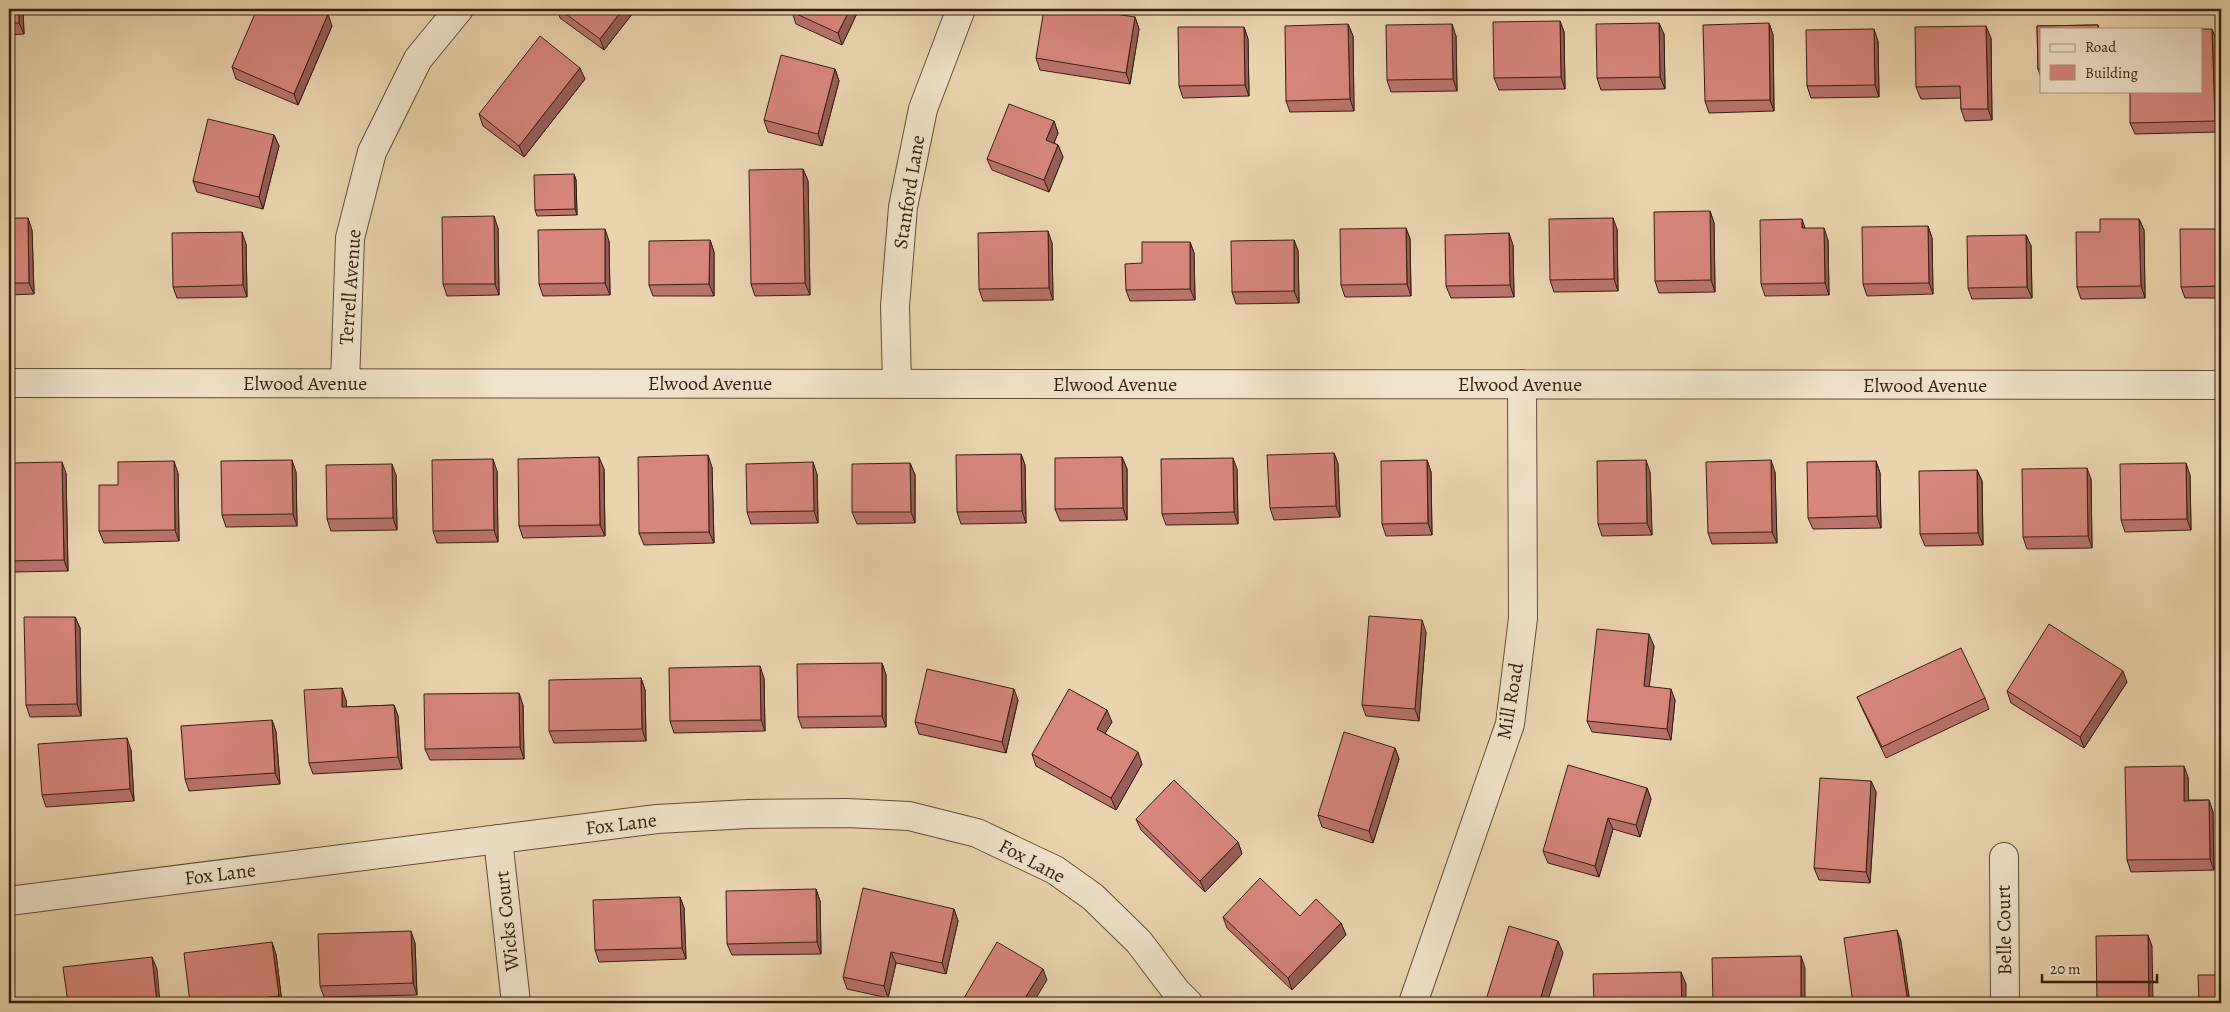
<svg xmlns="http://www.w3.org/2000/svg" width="2230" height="1012" viewBox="0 0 2230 1012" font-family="Alegreya,serif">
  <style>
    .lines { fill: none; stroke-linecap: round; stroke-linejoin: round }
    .street-casing { stroke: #634c35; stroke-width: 30 }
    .street { stroke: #f1e3ca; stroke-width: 28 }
    .wall { fill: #b8736a; stroke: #361f0d }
    .shaded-wall { fill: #965e56; stroke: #361f0d }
    .building { fill: #d6867b; stroke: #361f0d }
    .labels { text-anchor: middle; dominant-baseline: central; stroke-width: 5; stroke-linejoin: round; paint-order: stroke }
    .street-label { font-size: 20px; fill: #361f0d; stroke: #f1e3ca }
  </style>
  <rect width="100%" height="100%" fill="#ead4ae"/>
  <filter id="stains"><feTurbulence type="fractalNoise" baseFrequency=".004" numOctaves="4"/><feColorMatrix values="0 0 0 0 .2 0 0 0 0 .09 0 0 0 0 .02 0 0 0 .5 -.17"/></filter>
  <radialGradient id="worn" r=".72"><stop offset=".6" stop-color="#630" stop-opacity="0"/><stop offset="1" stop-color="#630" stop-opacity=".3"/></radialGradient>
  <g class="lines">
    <defs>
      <path id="street" d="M9 383 2221 385
        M345 383 350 238 372 152 418 59 459 9
        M897 383 895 306 903 207 923 109 961 9
        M498 839 516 1003
        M2004 857 2005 1003
        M9 901 657 819 748 814 847 813 909 816 977 833 1055 870 1093 897 1139 942 1176 991 1188 1003
        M1413 1003 1510 724 1523 618 1522 384"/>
    </defs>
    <use href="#street" class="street-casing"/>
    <use href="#street" class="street"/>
  </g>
  <path class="wall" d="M9 9H23L24 34 9 35Z
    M557 9H636L604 50 560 18Z
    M759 9H771V11Z
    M794 9H859L842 45 796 24 792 12Z
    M1135 17 1139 29 1130 84 1040 70 1036 58Z
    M1560 21 1564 32 1565 89 1499 90 1494 78Z
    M1769 23 1773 35 1774 111 1709 113 1705 101Z
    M1348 24 1353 36 1354 111 1290 112 1286 101Z
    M2098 25 2099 29H2041V78L2038 69 2037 26Z
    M332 26 298 105 236 79 232 67Z
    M1244 27 1248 39 1249 96 1183 98 1179 86Z
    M1664 34 1665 89 1601 90 1597 78Z
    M1456 36 1457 91 1391 92 1387 80Z
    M1991 38 1992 120 1965 121 1961 109V98L1921 99 1916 87Z
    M1878 41 1879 97 1811 98 1807 86Z
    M2217 41 2219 132 2135 134 2130 123Z
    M835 69 839 81 822 146 768 132 764 120Z
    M585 79 524 157 483 126 479 114Z
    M1054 121 1058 133 1054 143 1058 145 1063 157 1049 192 992 170 987 159Z
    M274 135 279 146 263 209 197 192 193 181Z
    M9 148 14 187H9Z
    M803 169 808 181 810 295 755 296 751 284Z
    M574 174 576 180 577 215 537 216 535 210Z
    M1710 211 1714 223 1715 292 1659 293 1655 281Z
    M9 218 32 230 34 294 9 295Z
    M2139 219 2144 230 2145 298 2081 299 2077 287 2100 232Z
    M1928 226 1932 238 1933 294 1867 296 1863 284Z
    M498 228 499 295 447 296 443 284Z
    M1406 228 1410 239 1411 296 1345 297 1341 285Z
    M1805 228 1828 240 1829 295 1765 296 1761 284Z
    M1617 229 1618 291 1554 292 1550 280Z
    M2221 229V298H2185L2181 287Z
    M2026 235 2031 246 2032 298 1972 299 1968 288Z
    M710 240 714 252V296H653L649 285Z
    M1294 240 1298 251 1299 303 1236 304 1232 292Z
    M609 241 610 295 543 296 539 284Z
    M1190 242 1194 253 1195 300 1130 301 1126 290 1142 263Z
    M1052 243 1053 300 983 301 979 289Z
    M246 244 247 297 177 298 173 287Z
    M1513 245 1514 297 1451 298 1446 286Z
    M1334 453 1338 464 1340 517 1274 520 1270 508Z
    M1021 454 1025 465 1026 523 961 524 957 512Z
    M1122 457 1127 469V520L1060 521 1055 509Z
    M1427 460 1431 472 1432 535 1386 536 1382 524Z
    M1876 461 1880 473 1881 528 1813 529 1808 518Z
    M9 463 66 473 68 571 11 572 9 567Z
    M910 463 915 475V523L857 524 852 512Z
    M712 467 714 543 644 545 639 533Z
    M604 469 605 536 523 538 519 526Z
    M1237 469 1238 524 1166 525 1162 514Z
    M1977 470 1982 481 1983 545 1925 546 1920 534Z
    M497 471 498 542 437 543 433 531Z
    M296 472 297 526 226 527 222 515Z
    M1650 472 1652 535 1602 536 1598 524Z
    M1775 472 1777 543 1712 544 1708 533Z
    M178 473 179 541 104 543 99 531 118 485Z
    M817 474 818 523 751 524 747 512Z
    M396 475 397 530 331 531 327 519Z
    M2190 475 2191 530 2125 532 2121 520Z
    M2091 479 2092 548 2027 549 2023 537Z
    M75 617 80 628 81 716 30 717 26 705Z
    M1426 632 1419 721 1366 716 1362 705Z
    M1654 646 1649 686 1675 700 1671 740 1592 732 1587 721Z
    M882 663 886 675V727L802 728 798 717Z
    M641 678 645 690 646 741 554 743 549 731Z
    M764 678 765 731 674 733 670 721Z
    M2127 682 2084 748 2011 703 2007 691Z
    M1857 697 1985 698 1989 709 1886 758 1862 708Z
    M346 700V707L394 705 398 716 402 769 313 774 309 763Z
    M1018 700 1006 753 919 734 915 722Z
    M523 705 524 759 430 760 425 749Z
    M272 720 276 732 280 784 189 791 185 779Z
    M1112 722 1105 733 1142 764 1116 810 1036 766 1032 754Z
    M1395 748 1399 759 1373 843 1322 827 1318 815Z
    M131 750 134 801 46 807 42 795Z
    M2188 777V800H2209L2213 812 2214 870 2131 872 2127 860Z
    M1871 781 1876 792 1870 883 1819 880 1814 868Z
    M1647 788 1651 799 1640 837 1613 829 1599 877 1548 863 1543 851Z
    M1136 819 1238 842 1242 854 1205 892 1141 830Z
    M816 889 820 901 821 954 732 955 727 944Z
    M680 897 684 908 686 959 599 962 595 950Z
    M954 909 958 921 946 974 896 963 888 998 847 989 843 977Z
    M1300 916 1341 923 1346 935 1292 990 1227 928 1223 917Z
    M415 943 417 995 324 997 320 986Z
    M276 954 282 1003H190Z"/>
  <path class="shaded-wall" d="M19 9H23L24 34 19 23Z
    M623 9H636L604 50 600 39Z
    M850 9H859L842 45 838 33Z
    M328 14 332 26 298 105 294 94Z
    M1135 17 1139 29 1130 84 1126 73Z
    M1560 21 1564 32 1565 89 1561 77Z
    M1659 23 1664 34 1665 89 1660 77Z
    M1769 23 1773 35 1774 111 1770 100Z
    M1348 24 1353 36 1354 111 1350 99Z
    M1452 24 1456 36 1457 91 1453 79Z
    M1986 26 1991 38 1992 120 1988 109Z
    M1244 27 1248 39 1249 96 1245 85Z
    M1874 29 1878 41 1879 97 1875 85Z
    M2212 29 2217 41 2219 132 2215 121Z
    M580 68 585 79 524 157 519 146Z
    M835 69 839 81 822 146 818 134Z
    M1054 121 1058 133 1050 152 1046 140Z
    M274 135 279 146 263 209 259 197Z
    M1058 145 1063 157 1049 192 1044 180Z
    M9 148 14 187 10 175 9 169Z
    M803 169 808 181 810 295 805 283Z
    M574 174 576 180 577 215 575 209Z
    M1710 211 1714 223 1715 292 1711 280Z
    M494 216 498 228 499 295 495 284Z
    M28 218 32 230 34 294 29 283Z
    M1613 218 1617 229 1618 291 1614 279Z
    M1802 219 1806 231 1802 228Z
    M2139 219 2144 230 2145 298 2141 286Z
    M1928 226 1932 238 1933 294 1929 283Z
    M1406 228 1410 239 1411 296 1407 284Z
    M1824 228 1828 240 1829 295 1825 283Z
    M605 229 609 241 610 295 605 283Z
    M1048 231 1052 243 1053 300 1049 288Z
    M242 232 246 244 247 297 243 285Z
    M1509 233 1513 245 1514 297 1510 285Z
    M2026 235 2031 246 2032 298 2027 287Z
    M710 240 714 252V296L709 284Z
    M1294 240 1298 251 1299 303 1294 291Z
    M1190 242 1194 253 1195 300 1190 289Z
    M1334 453 1338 464 1340 517 1336 506Z
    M1021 454 1025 465 1026 523 1022 511Z
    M708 455 712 467 714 543 709 532Z
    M599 457 604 469 605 536 600 525Z
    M1122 457 1127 469V520L1123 508Z
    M1233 458 1237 469 1238 524 1234 512Z
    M493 459 497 471 498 542 494 530Z
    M292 460 296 472 297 526 293 514Z
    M1427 460 1431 472 1432 535 1428 523Z
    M1646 460 1650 472 1652 535 1647 523Z
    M1771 460 1775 472 1777 543 1772 532Z
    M174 461 178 473 179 541 175 530Z
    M1876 461 1880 473 1881 528 1877 516Z
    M62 462 66 473 68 571 64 560Z
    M813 462 817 474 818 523 814 511Z
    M910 463 915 475V523L911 512Z
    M2186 463 2190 475 2191 530 2187 519Z
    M392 464 396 475 397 530 393 518Z
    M2087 468 2091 479 2092 548 2088 536Z
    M1977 470 1982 481 1983 545 1978 533Z
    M75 617 80 628 81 716 77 704Z
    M1422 620 1426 632 1419 721 1415 709Z
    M1649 634 1654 646 1648 698 1644 686Z
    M882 663 886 675V727L882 716Z
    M760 666 764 678 765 731 761 720Z
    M2123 671 2127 682 2084 748 2080 737Z
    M641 678 645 690 646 741 642 729Z
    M342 688 346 700 347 719 342 707Z
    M1014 689 1018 700 1006 753 1002 742Z
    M1671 689 1675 700 1671 740 1667 729Z
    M519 693 523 705 524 759 520 747Z
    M394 705 398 716 402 769 398 757Z
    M1107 710 1112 722 1101 740 1097 729Z
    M272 720 276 732 280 784 275 773Z
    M127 738 131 750 134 801 130 789Z
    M1395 748 1399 759 1373 843 1369 831Z
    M1138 752 1142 764 1116 810 1111 798Z
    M2184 766 2188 777 2189 812 2184 801Z
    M1871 781 1876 792 1870 883 1866 872Z
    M1647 788 1651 799 1640 837 1636 825Z
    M2209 800 2213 812 2214 870 2210 859Z
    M1608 818 1613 829 1599 877 1595 866Z
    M1238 842 1242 854 1205 892 1200 881Z
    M816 889 820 901 821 954 817 942Z
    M680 897 684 908 686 959 682 948Z
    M954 909 958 921 946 974 942 963Z
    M1341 923 1346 935 1292 990 1288 978Z
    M1897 930 1901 941 1910 1003H1908Z
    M411 931 415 943 417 995 413 983Z
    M2148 935 2152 946 2153 1003H2149Z
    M1558 941 1563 953 1547 1003H1539Z
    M272 942 276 954 282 1003H281L279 996Z
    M891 952 896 963 888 998 884 986Z
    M1801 956 1805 968V1003H1801Z
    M152 957 157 969 160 1003H157Z
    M1043 969 1047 980 1033 1003H1022Z
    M1681 972 1686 984V1003H1682Z"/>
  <path class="building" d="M9 9H19V23H9Z
    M257 9H315L328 14 294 94 232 67Z
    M559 9H623L600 39Z
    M794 9H850L838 33 792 12Z
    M1044 9H1081L1135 17 1126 73 1036 58Z
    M1560 21 1561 77 1494 78 1493 22Z
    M1659 23 1660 77 1597 78 1596 24Z
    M1769 23 1770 100 1705 101 1703 25Z
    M1348 24 1350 99 1286 101 1285 26Z
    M1452 24 1453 79 1387 80 1386 25Z
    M2098 25V29H2041V69H2038L2037 26Z
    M1986 26 1988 109H1961L1960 86 1916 87 1915 27Z
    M1178 27H1244L1245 85 1179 86Z
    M1874 29 1875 85 1807 86 1806 30Z
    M2201 29H2212L2215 121 2130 123V91H2201Z
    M540 36 580 68 519 146 479 114Z
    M781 55 835 69 818 134 764 120Z
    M1009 104 1054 121 1046 140 1058 145 1044 180 987 159Z
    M208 119 274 135 259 197 193 181Z
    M803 169 805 283 751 284 749 170Z
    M574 174 575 209 535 210 534 175Z
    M1710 211 1711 280 1655 281 1654 212Z
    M494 216 495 284H443L442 217Z
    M9 218H28L29 283H9Z
    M1613 218 1614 279 1550 280 1549 219Z
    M1802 219V228H1824L1825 283 1761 284 1760 220Z
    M2100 219H2139L2141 286 2077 287 2076 232H2100Z
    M1928 226 1929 283 1863 284 1862 227Z
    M1406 228 1407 284 1341 285 1340 229Z
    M605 229V283L539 284 538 230Z
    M2180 229H2221V286L2181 287Z
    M1048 231 1049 288 979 289 978 233Z
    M242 232 243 285 173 287 172 233Z
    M1509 233 1510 285 1446 286 1445 235Z
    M2026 235 2027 287 1968 288 1967 236Z
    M710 240 709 284 649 285V241Z
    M1294 240V291L1232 292 1231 241Z
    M1142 242H1190V289L1126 290 1125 264 1142 263Z
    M1334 453 1336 506 1270 508 1267 455Z
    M1021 454 1022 511 957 512 956 455Z
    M708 455 709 532 639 533 638 457Z
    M599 457 600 525 519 526 518 459Z
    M1122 457 1123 508 1055 509V458Z
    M1233 458 1234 512 1162 514 1161 459Z
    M493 459 494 530 433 531 432 460Z
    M292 460 293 514 222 515 221 461Z
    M1427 460 1428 523 1382 524 1381 461Z
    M1646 460 1647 523 1598 524 1597 461Z
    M1771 460 1772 532 1708 533 1706 462Z
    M174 461 175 530 99 531V485H118V462Z
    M1876 461 1877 516 1808 518 1807 462Z
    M62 462 64 560 9 561V463Z
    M813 462 814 511 747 512 746 464Z
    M910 463 911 512H852V464Z
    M2186 463 2187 519 2121 520 2120 464Z
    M392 464 393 518 327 519 326 465Z
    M2087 468 2088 536 2023 537 2022 469Z
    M1977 470 1978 533 1920 534 1919 471Z
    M2219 490H2221V512H2219Z
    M1369 616 1422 620 1415 709 1362 705Z
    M24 617H75L77 704 26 705Z
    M2049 624 2123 671 2080 737 2007 691Z
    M1597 629 1649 634 1644 686 1671 689 1667 729 1587 721Z
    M1961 648 1985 698 1882 747 1857 697Z
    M882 663V716L798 717 797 664Z
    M760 666 761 720 670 721 669 668Z
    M927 669 1014 689 1002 742 915 722Z
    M641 678 642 729 549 731V680Z
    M342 688V707L394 705 398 757 309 763 304 690Z
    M1069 689 1107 710 1097 729 1138 752 1111 798 1032 754Z
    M519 693 520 747 425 749 424 694Z
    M272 720 275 773 185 779 181 726Z
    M1344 732 1395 748 1369 831 1318 815Z
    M127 738 130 789 42 795 38 744Z
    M1568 765 1647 788 1636 825 1608 818 1595 866 1543 851Z
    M2184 766V801L2209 800 2210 859 2127 860 2125 767Z
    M1820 778 1871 781 1866 872 1814 868Z
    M1174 780 1238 842 1200 881 1136 819Z
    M1260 878 1300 916 1316 899 1341 923 1288 978 1223 917Z
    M863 888 954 909 942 963 891 952 884 986 843 977Z
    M816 889 817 942 727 944 726 891Z
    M680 897 682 948 595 950 593 900Z
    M1509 926 1558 941 1539 1003H1485Z
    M1897 930 1908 1003H1853L1844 938Z
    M411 931 413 983 320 986 318 934Z
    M2148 935 2149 1003H2097L2096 936Z
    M272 942 279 996 218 1003H190L184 953Z
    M997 942 1043 969 1022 1003H961Z
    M1801 956V1003H1713L1712 958Z
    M152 957 157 1003H68L63 967Z
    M1681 972 1682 1003H1594L1593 974Z
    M2198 975H2221V1003H2199Z"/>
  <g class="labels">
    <g class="street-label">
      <text transform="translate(909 192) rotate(-81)">Stanford Lane</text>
      <text transform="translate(350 287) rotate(-86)">Terrell Avenue</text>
      <text x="305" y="383">Elwood Avenue</text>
      <text x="710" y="383">Elwood Avenue</text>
      <text x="1115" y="384">Elwood Avenue</text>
      <text x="1520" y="384">Elwood Avenue</text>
      <text x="1925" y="385">Elwood Avenue</text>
      <text transform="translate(1510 701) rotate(-80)">Mill Road</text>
      <text transform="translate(621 824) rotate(-7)">Fox Lane</text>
      <text transform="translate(1032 861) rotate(28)">Fox Lane</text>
      <text transform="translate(220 874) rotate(-7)">Fox Lane</text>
      <text transform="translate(507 921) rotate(-96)">Wicks Court</text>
      <text transform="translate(2004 930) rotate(-91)">Belle Court</text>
    </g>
  </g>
  <rect width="2230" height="1012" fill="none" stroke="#ead4ae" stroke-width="30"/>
  <rect x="10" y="10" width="2210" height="992" fill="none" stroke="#361f0d" stroke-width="2.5"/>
  <rect x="15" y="15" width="2200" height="982" fill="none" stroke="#361f0d"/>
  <rect x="2040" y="28" width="162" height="65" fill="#f1e3ca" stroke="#a6957e"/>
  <rect x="2050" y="44" width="25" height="8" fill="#f1e3ca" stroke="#a6957e"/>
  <text x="2085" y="52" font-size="15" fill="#361f0d">Road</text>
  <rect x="2050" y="65" width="25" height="15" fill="#d6867b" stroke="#a6957e"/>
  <text x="2085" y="78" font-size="15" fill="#361f0d">Building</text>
  <path d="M2042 974v8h115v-8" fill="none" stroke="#361f0d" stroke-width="2.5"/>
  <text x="2050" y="974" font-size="15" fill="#361f0d" stroke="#f1e3ca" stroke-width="4" paint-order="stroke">20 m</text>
  <rect width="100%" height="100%" filter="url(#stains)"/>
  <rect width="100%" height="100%" fill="url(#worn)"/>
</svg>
